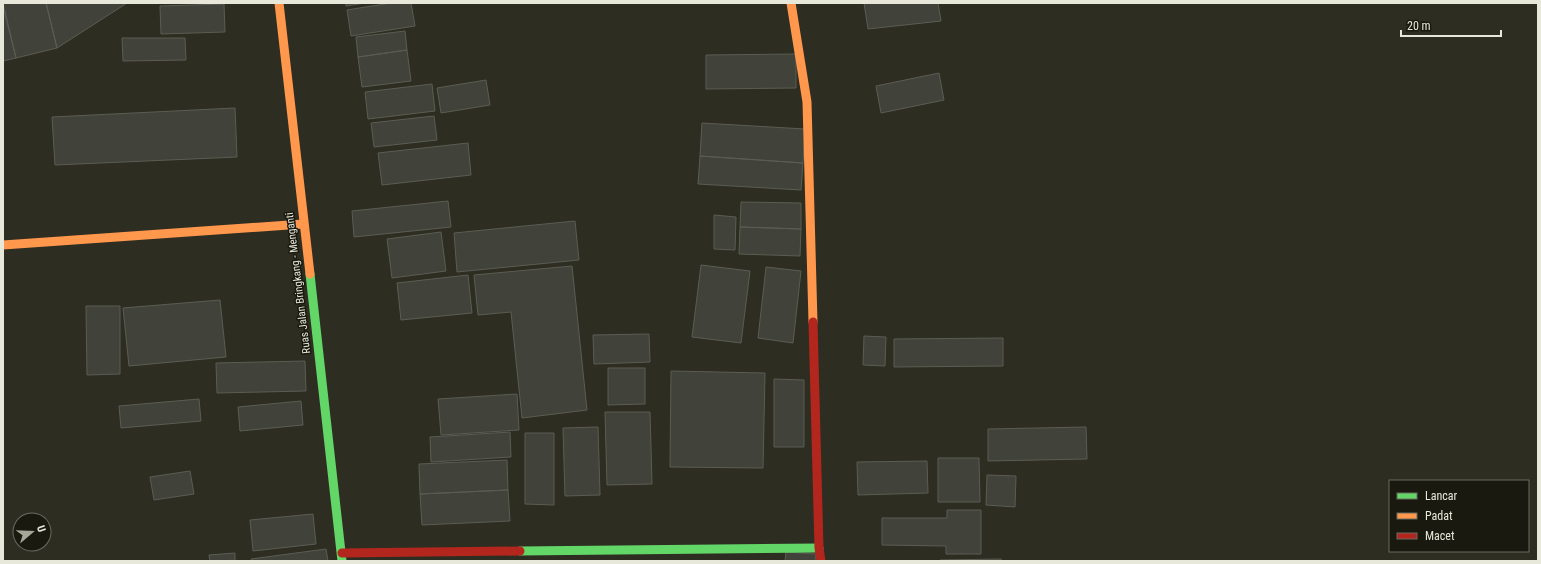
<svg xmlns="http://www.w3.org/2000/svg" width="1541" height="564" viewBox="0 0 1541 564" font-family="'Roboto Condensed',sans-serif">
  <style>
    .building { fill: #41433a; stroke: #5b5d54 }
    .lines { fill: none; stroke-linecap: round; stroke-linejoin: round }
    .fast { stroke: #63d668; stroke-width: 9 }
    .slow { stroke: #ff974d; stroke-width: 9 }
    .jam { stroke: #b3261e; stroke-width: 9 }
    .labels { text-anchor: middle; dominant-baseline: central; stroke-width: 3; stroke-linejoin: round; paint-order: stroke }
    .street-label { font-size: 11px; fill: #e7e7da; stroke: #19190f }
  </style>
  <rect width="100%" height="100%" fill="#2e2d21"/>
  <path class="building" d="M3 3H46L57 48 16 58Z
    M46 3H127L57 48Z
    M346 3H365L346 6Z
    M391 3H411L415 26 351 36 347 10Z
    M864 3H938L941 21 868 29Z
    M224 4 225 32 161 34 160 6Z
    M3 6 16 58 3 61Z
    M405 31 407 50 358 57 356 37Z
    M122 38H185L186 60 123 61Z
    M407 50 411 81 362 87 358 57Z
    M796 54V88L706 89V55Z
    M939 73 944 100 881 113 876 86Z
    M486 80 490 105 441 113 437 88Z
    M432 84 435 111 368 119 365 92Z
    M235 108 237 157 55 165 52 117Z
    M434 116 437 140 374 147 371 123Z
    M702 123 805 129 803 163 700 156Z
    M468 143 471 175 382 185 378 153Z
    M700 156 803 163 801 190 698 184Z
    M448 201 451 227 354 237 352 211Z
    M741 202 801 203V229L740 227Z
    M714 215 736 217 735 250 714 249Z
    M575 221 579 260 457 272 454 233Z
    M740 227 801 229 800 256 739 254Z
    M441 232 446 271 392 278 387 239Z
    M701 265 750 271 741 343 692 337Z
    M572 266 587 410 522 418 511 312 478 315 474 275Z
    M766 267 801 271 793 343 758 338Z
    M468 275 472 313 401 320 397 283Z
    M220 300 226 357 129 366 123 308Z
    M86 306H120V374L87 375Z
    M649 334 650 362 594 364 593 335Z
    M864 336 886 337 885 366 863 365Z
    M1003 338V366L894 367V339Z
    M305 361 306 391 217 393 216 363Z
    M608 368H645V404L608 405Z
    M671 371 765 373 763 468 670 467Z
    M774 379 804 380V447H774Z
    M517 394 519 430 441 435 438 399Z
    M199 399 201 421 121 428 119 406Z
    M301 401 303 425 240 431 238 407Z
    M605 412H650L652 484 607 485Z
    M598 427 600 495 565 496 563 428Z
    M1086 427 1087 459 988 461V429Z
    M510 432 511 457 431 462 430 437Z
    M525 433H554V505L525 504Z
    M938 458H979L980 502H938Z
    M507 460 508 490 420 494 419 464Z
    M927 461 928 493 858 495 857 462Z
    M190 471 194 494 154 500 150 477Z
    M987 475 1016 476 1015 507 986 505Z
    M508 490 510 521 422 525 420 494Z
    M947 510H981V554H946V546L882 545V518H947Z
    M313 514 316 544 253 551 250 520Z
    M326 549 328 561H252L251 559Z
    M786 552 816 554 815 561H785Z
    M235 553V561H210L209 555Z
    M1001 559 1002 561H940V560Z"/>
  <g class="lines">
    <path class="fast" d="M310 274 342 561
      M520 551 819 548"/>
    <path class="slow" d="M279 3 310 274
      M791 3 807 102 813 322
      M3 245 303 224"/>
    <path class="jam" d="M813 322 819 548 821 561
      M342 553 520 551"/>
  </g>
  <g class="labels">
    <g class="street-label">
      <text transform="translate(298 283) rotate(-97)">Ruas Jalan Bringkang - Menganti</text>
    </g>
  </g>
  <rect width="1541" height="564" fill="none" stroke="#e7e7da" stroke-width="8"/>
  <rect x="1389" y="480" width="140" height="72" fill="#19190f" stroke="#6b6b60"/>
  <rect x="1397" y="493" width="20" height="6" fill="#63d668" stroke="#6b6b60"/>
  <text x="1425" y="500" font-size="12" fill="#e7e7da">Lancar</text>
  <rect x="1397" y="513" width="20" height="6" fill="#ff974d" stroke="#6b6b60"/>
  <text x="1425" y="520" font-size="12" fill="#e7e7da">Padat</text>
  <rect x="1397" y="533" width="20" height="6" fill="#b3261e" stroke="#6b6b60"/>
  <text x="1425" y="540" font-size="12" fill="#e7e7da">Macet</text>
  <g transform="translate(32 532) rotate(71)"><circle r="19" fill="#19190f" stroke="#6b6b60"/>
  <path d="M0-3L7 15L0 10L-7 15Z" fill="#a6a699"/>
  <text y="-6" font-size="11" font-weight="bold" text-anchor="middle" fill="#e7e7da">U</text>
  </g>
  <path d="M1401 30v6h100v-6" fill="none" stroke="#e7e7da" stroke-width="2"/>
  <text x="1407" y="30" font-size="12" fill="#e7e7da" stroke="#19190f" stroke-width="3" paint-order="stroke">20 m</text>
</svg>
